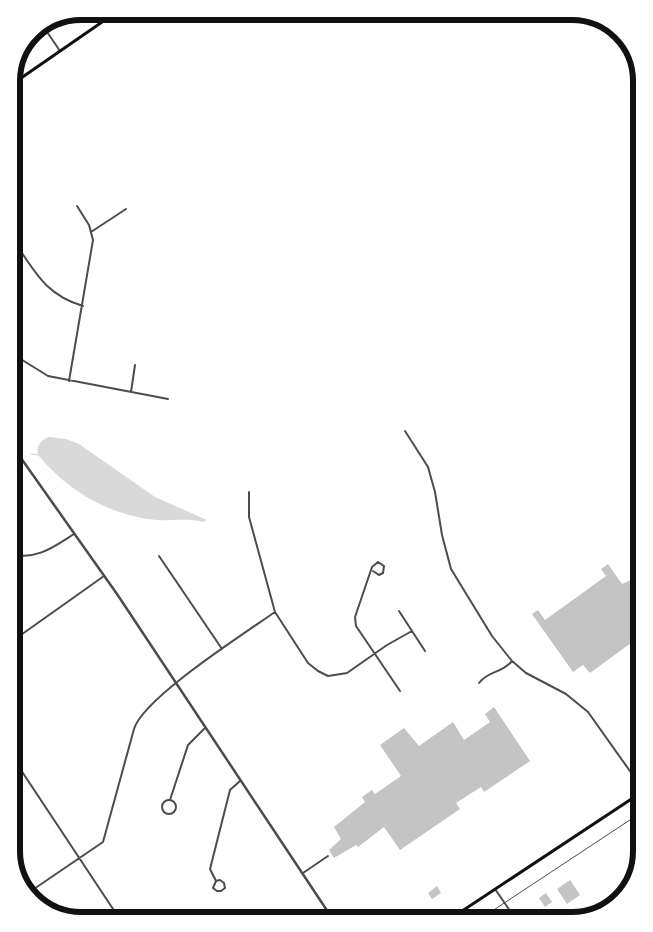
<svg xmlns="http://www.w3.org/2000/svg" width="653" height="932" viewBox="0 0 653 932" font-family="Ubuntu,sans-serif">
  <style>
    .water { fill: #d9d9d9 }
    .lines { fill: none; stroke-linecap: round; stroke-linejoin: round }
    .stream { stroke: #d9d9d9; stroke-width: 1 }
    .building { fill: #c4c4c4 }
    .service { stroke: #4c4c4c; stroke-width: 1 }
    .minor { stroke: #4c4c4c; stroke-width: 2 }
    .tertiary { stroke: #4c4c4c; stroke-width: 2.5 }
    .secondary { stroke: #111; stroke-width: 3 }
    .primary { stroke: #111; stroke-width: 3 }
    .rim { fill: none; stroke: #111; stroke-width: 6 }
  </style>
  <rect width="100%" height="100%" fill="#fff"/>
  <path class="water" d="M49 437 66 439 79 444 155 497 207 520 203 522C187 518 174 521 157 520 110 516 68 491 38 455 36 445 41 440 49 437Z"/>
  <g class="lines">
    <path class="stream" d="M31 454 38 455"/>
  </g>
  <path class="building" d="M608 564 622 584 642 575V584L634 590 642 601V624L636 628 642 638 632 645 631 643 590 673 583 665 573 672 532 614 538 610 545 620 606 576 601 569Z
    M494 707 530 761 484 792 481 787 456 803 460 809 400 850 384 827 358 847 356 845 334 858 329 850 341 839 334 827 365 802 362 797 372 790 375 794 401 776 380 745 404 728 419 746 453 722 464 740 490 722 485 714Z
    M570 880 580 895 567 904 557 889Z
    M437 886 441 893 432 899 428 893Z
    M546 893 552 902 545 907 539 898Z"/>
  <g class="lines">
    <path class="service" d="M477 921 642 812"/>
    <path class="minor" d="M43 26 60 51
      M91 232 126 209
      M11 237C34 269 43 294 83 306
      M11 353 48 376 168 399
      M69 381 93 240 89 225 77 206
      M131 392 135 365
      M405 431 428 467 435 492 442 535 451 569 492 636 512 661 526 673 566 694 588 712 642 788
      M634 483 642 495
      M249 492V517L275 612 308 663 318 671 328 676 347 673 387 645 412 631
      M11 554C36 561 55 546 74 534
      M159 556 222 649
      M15 570 18 556
      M373 571 379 575 383 573 384 566 378 562 372 567 355 617 356 626 400 691
      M399 611 425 651
      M11 642 104 576
      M479 683C489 670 501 674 512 661
      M11 755 121 921
      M170 800 188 745 205 728
      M162 807a7 7 0 1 1 14 0a7 7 0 1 1-14 0Z
      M303 873 328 856
      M216 881 220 880 224 883 225 888 221 891H217L213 888 216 881 210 869 230 790 240 781
      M495 889 517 921
      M31 891 43 908
      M28 893 103 842 134 729C143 698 245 633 275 612"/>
    <path class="tertiary" d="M11 444 117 594 334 921"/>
    <path class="secondary" d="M604 20 640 73
      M11 85 118 11"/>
    <path class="primary" d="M447 921 642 792"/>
  </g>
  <path d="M0 0H653V932H0ZM81 20H572A61 61 0 0 1 633 81V851A61 61 0 0 1 572 912H81A61 61 0 0 1 20 851V81A61 61 0 0 1 81 20Z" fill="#fff" fill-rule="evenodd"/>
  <path class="rim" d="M81 20H572A61 61 0 0 1 633 81V851A61 61 0 0 1 572 912H81A61 61 0 0 1 20 851V81A61 61 0 0 1 81 20Z"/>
</svg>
